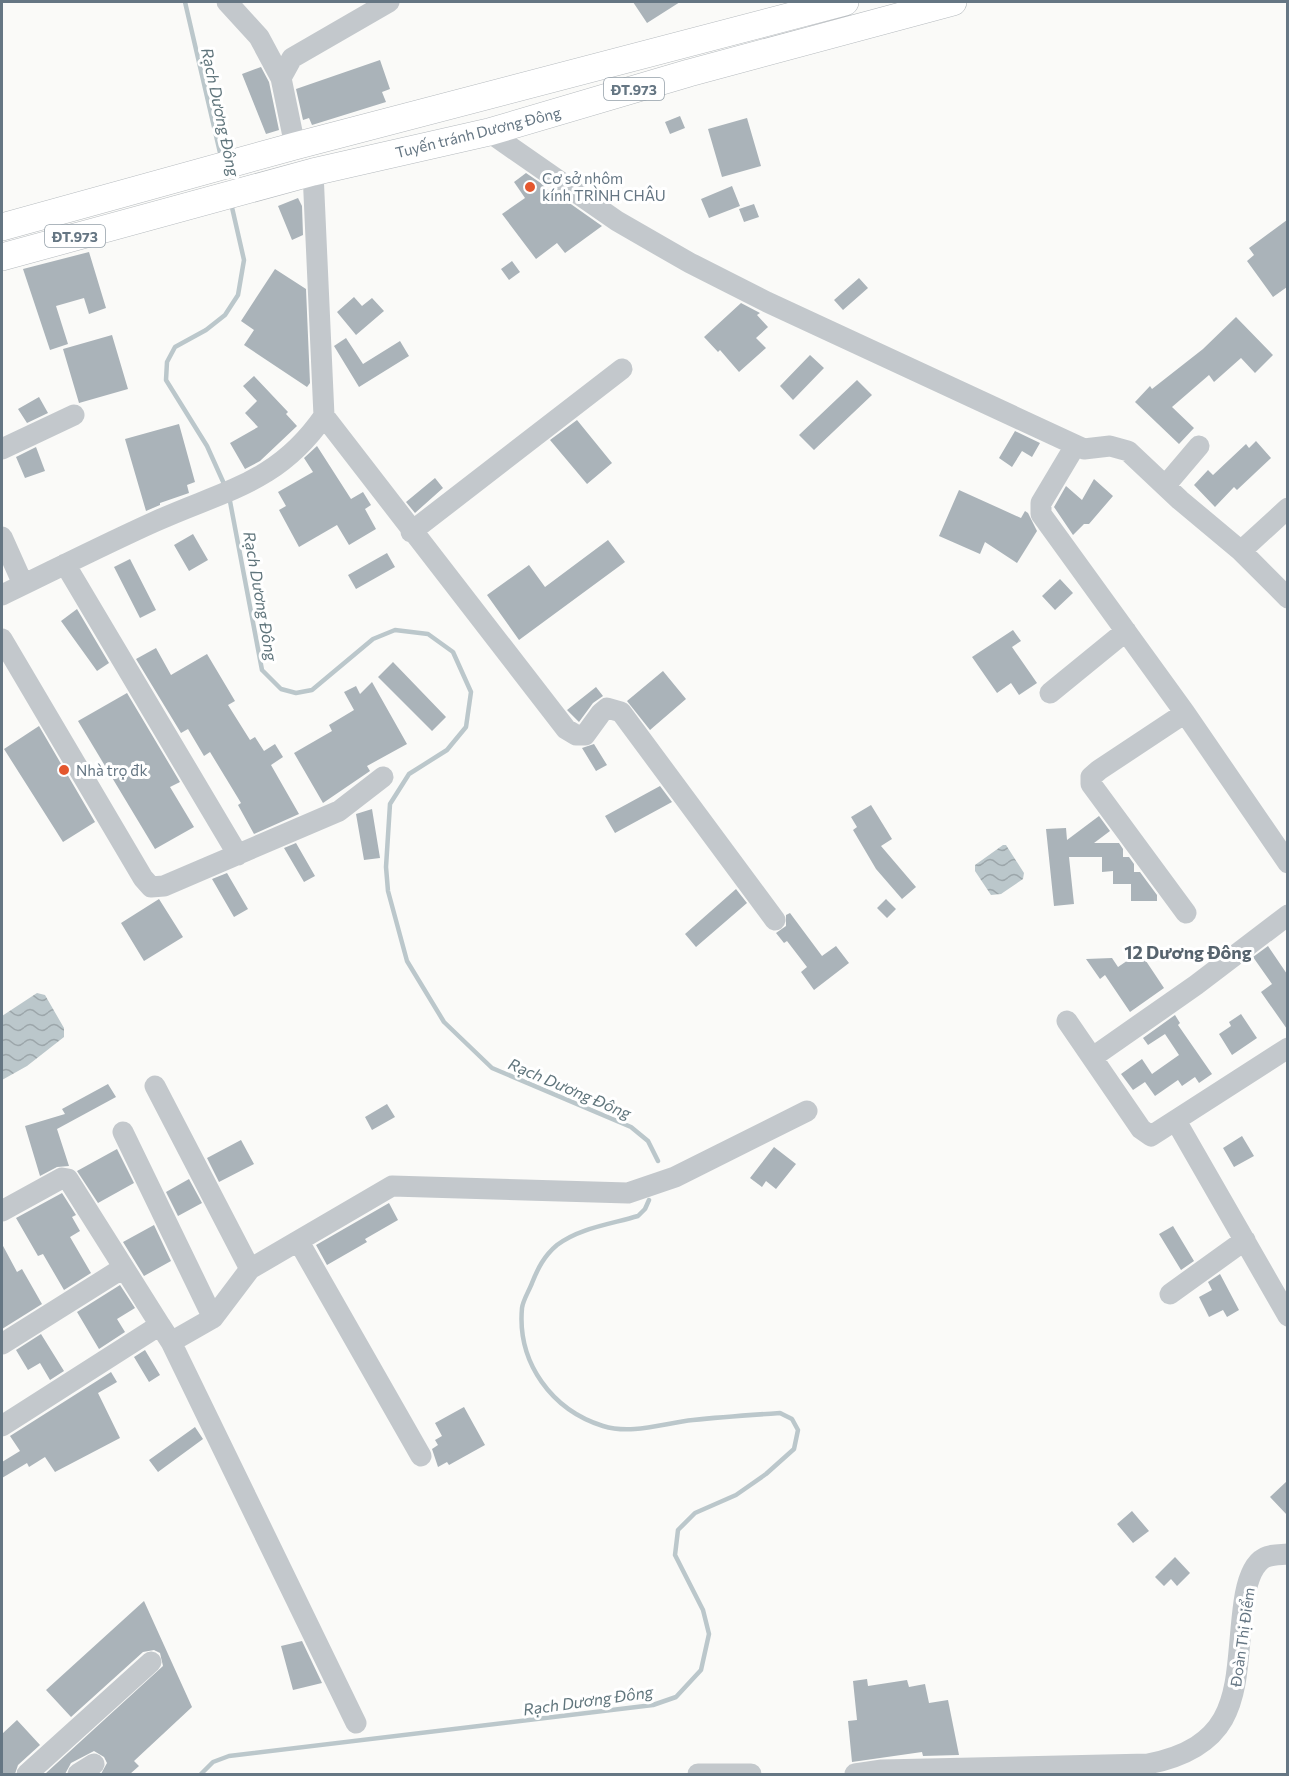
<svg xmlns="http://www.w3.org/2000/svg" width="1289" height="1776" viewBox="0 0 1289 1776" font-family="Commissioner,sans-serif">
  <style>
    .water { fill: url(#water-waves) }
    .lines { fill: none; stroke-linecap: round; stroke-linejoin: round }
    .stream { stroke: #bbc7cb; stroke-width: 4.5 }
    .building { fill: #aab3b9 }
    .major-casing { stroke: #b5babe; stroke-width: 28 }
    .minor { stroke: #c3c8cc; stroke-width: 21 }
    .major { stroke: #fff; stroke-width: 27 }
    .poi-dot { fill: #e4572e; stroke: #fff; stroke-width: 2 }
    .labels { text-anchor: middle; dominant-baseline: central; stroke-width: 6; stroke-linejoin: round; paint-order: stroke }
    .shield { fill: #fff; stroke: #939fa8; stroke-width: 1.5 }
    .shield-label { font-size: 14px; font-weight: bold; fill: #657683 }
    .street-label { font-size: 15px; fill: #657683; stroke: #fff }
    .poi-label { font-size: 15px; fill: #657683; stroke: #fff; text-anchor: start }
    .water-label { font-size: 16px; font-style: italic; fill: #60757c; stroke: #fff }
    .quarter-label { font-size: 18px; font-weight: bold; fill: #57646e; stroke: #fff }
  </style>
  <defs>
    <pattern id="water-waves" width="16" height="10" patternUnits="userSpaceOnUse" patternTransform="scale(1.5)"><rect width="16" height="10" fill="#bbc7cb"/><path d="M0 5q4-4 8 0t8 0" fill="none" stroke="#9ca6aa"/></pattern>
  </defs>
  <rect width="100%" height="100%" fill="#fafaf8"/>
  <path class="water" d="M1003 845H1006L1024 873 1023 879 1001 894 991 895 975 871V865Z
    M37 993 45 995 64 1028V1037L27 1066 2 1080V1016Z"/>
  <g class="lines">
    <path class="stream" d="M185 2 221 157
      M225 486 207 446 166 380 167 362 175 347 206 330 225 315 238 295 244 260 231 203
      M229 496 262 670 281 689 296 693 312 690 373 639 395 630 428 634 453 652 471 692 466 727 447 750 409 774 390 804 386 867 388 891 407 961 444 1022 492 1068 631 1127 648 1141 658 1161
      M201 1774 213 1762 229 1756 653 1705 676 1697 701 1670 709 1634 703 1610 675 1555 678 1530 695 1513 736 1495 766 1474 794 1449 798 1430 792 1419 780 1413C751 1415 722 1417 693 1420 664 1423 632 1435 603 1426 552 1410 517 1363 522 1308 523 1300 529 1291 532 1283 538 1268 544 1256 557 1245 579 1228 611 1224 638 1216L645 1209 649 1200"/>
  </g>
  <path class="building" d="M633 2H680L647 23Z
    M380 60 390 89 382 92 386 102 312 125 309 118 303 120 296 89Z
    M261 67 269 82 279 130 266 134 242 74Z
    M680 116 685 128 670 134 665 122Z
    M747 118 761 166 722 177 708 129Z
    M526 173 545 186 553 198 558 195 602 226 565 253 557 243 536 259 502 214 525 198 514 182Z
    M732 186 740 206 709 218 701 199Z
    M298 198 302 206 303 235 292 240 278 206Z
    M754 204 759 217 744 222 739 209Z
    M1287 220V287L1273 297 1247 261 1254 255 1249 248Z
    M89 252 106 308 89 314 84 298 56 306 68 344 50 350 23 269Z
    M512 261 520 272 509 280 501 269Z
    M275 269 306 289 310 383 307 387 244 345 254 330 241 321Z
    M859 278 868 288 843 310 834 300Z
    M354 297 362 306 372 298 384 311 356 335 337 312Z
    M741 303 760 313 757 315 768 327 756 338 766 348 739 372 720 350 718 352 704 337Z
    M1236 317 1273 355 1255 373 1241 358 1214 382 1209 375 1172 407 1194 428 1179 444 1135 402 1150 386 1152 389 1203 349Z
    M112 335 128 389 79 403 63 349Z
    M346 338 363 364 400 341 409 356 359 387 334 346Z
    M810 355 824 368 793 400 780 386Z
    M254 376 288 412 286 414 297 426 260 461 245 469 230 443 258 427 245 413 257 401 243 386Z
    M857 380 872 395 814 450 799 435Z
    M39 397 48 413 27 423 18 409Z
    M577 420 612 463 587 484 550 440Z
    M179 424 195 482 187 485 189 493 160 503V505L146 511 125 439Z
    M1015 431 1040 443 1032 457 1022 451 1012 467 999 458Z
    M1256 441 1271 458 1237 490 1234 487 1215 507 1194 485 1208 470 1213 475 1246 444 1249 448Z
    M317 446 351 499 363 492 371 505 365 509 376 529 349 545 337 525 299 547 279 510 286 506 278 492 313 472 304 458Z
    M36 447 45 471 25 478 16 457Z
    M435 478 443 488 415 513 406 502Z
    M1094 479 1113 496 1089 524H1084L1073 535 1054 507 1066 486 1082 500Z
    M959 490 1021 518 1025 511 1028 513 1037 531 1017 563 985 542 980 554 939 536Z
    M193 534 208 560 189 571 174 545Z
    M608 540 625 562 519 640 487 595 529 565 545 587Z
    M387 553 395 567 356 589 348 575Z
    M130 559 156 610 140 618 114 567Z
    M1060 579 1073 593 1055 610 1042 596Z
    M77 609 109 663 97 671 61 621Z
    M1013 630 1021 641 1012 647 1037 683 1019 695 1011 683 997 693 972 657Z
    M156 648 171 675 207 654 235 701 228 705 250 740 255 737 264 751 275 744 283 757 271 765 299 814 254 834 238 805 241 803 210 752 204 756 188 729 181 733 136 659Z
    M393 662 446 717 432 731 378 677Z
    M663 671 686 699 650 730 627 701Z
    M372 682 407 744 367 766 370 771 323 803 294 753 332 731 329 725 354 710 344 692 356 686 360 694Z
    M596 687 603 696 593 703 579 722 567 710Z
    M127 693 180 782 170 787 194 827 155 849 78 721Z
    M39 726 95 822 63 842 4 749Z
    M594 744 607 765 596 771 582 748Z
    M660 786 672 802 615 833 605 816Z
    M871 805 892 839 881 846 916 887 902 899 876 869 853 830 857 827 851 817Z
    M372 809 380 858 364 860 356 814Z
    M1099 816 1110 831 1094 843H1119L1123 849V857H1129L1134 864V872H1140L1157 895V901H1131V884H1113V871L1102 872V857H1069L1074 904 1054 906 1046 829 1066 828 1067 840Z
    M296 843 315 876 304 882 284 848Z
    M227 873 248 909 234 917 212 879Z
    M736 889 747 903 696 947 685 934Z
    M159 899 183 937 144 961 121 923Z
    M886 899 896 909 887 918 877 908Z
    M790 913 822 956 836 946 849 963 814 990 801 972 807 967 787 941 784 943 776 933 786 926V915Z
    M1268 946 1287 974V1029L1261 992 1272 984 1253 957Z
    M1140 952 1164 988 1130 1012 1105 975 1100 979 1086 959 1112 958 1118 967Z
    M1241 1014 1257 1038 1232 1055 1219 1034 1231 1026 1229 1022Z
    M1175 1015 1180 1023 1178 1025 1212 1074 1199 1083 1195 1077 1182 1086 1178 1080 1155 1096 1145 1082 1133 1090 1121 1074 1142 1059 1152 1074 1179 1055 1165 1034 1148 1045 1143 1038Z
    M108 1084 116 1097 57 1129 69 1166 57 1167 40 1176 25 1126 65 1114 62 1109Z
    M387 1104 395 1117 372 1130 365 1117Z
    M1242 1136 1254 1156 1234 1167 1223 1148Z
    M241 1140 254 1164 219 1182 207 1158Z
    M774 1147 796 1164 776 1189 766 1181 762 1187 750 1178Z
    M117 1149 134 1183 98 1203 77 1171Z
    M189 1179 202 1203 178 1216 166 1192Z
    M62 1193 76 1215 72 1217 80 1231 70 1237 91 1273 64 1290 43 1254 38 1256 16 1218Z
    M389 1203 398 1220 365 1239 367 1242 327 1265 316 1245Z
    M154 1225 171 1261 144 1276 123 1242Z
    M1173 1226 1194 1261 1181 1270 1159 1234Z
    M2 1244 17 1272 22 1269 42 1304 2 1329Z
    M1220 1274 1239 1310 1227 1317 1223 1310 1209 1317 1199 1297 1212 1290 1208 1282Z
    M120 1285 135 1308 117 1319 125 1332 99 1349 77 1312Z
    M41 1334 64 1371 50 1380 40 1363 28 1370 16 1350Z
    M145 1350 160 1375 149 1382 134 1357Z
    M111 1372 117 1382 98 1393 120 1438 55 1472 45 1457 29 1467 27 1463 2 1478V1462L20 1451 10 1436Z
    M464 1407 485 1445 449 1465 447 1462 438 1467 432 1449 438 1445 435 1440 442 1436 435 1423Z
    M195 1427 203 1439 158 1472 149 1460Z
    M1287 1481V1515L1270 1497Z
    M1132 1511 1149 1531 1133 1543 1117 1524Z
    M1175 1557 1190 1573 1177 1586 1171 1579 1164 1586 1155 1577Z
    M144 1601 192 1707 134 1761 139 1766 130 1774H101L107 1763 104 1757 94 1751 71 1763 65 1774H45L163 1666 160 1653 154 1650 143 1652 71 1717 46 1690Z
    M302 1641 322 1683 293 1690 281 1646Z
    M867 1679 868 1686 907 1680 909 1687 925 1684 929 1703 948 1700 959 1755 923 1756 922 1752 852 1762 848 1721 857 1720 853 1681Z
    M17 1720 40 1745 18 1765 15 1774H2V1734Z"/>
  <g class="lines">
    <defs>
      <path id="major" d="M2 227 295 146 845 2
        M2 257 313 172 489 132 689 73 953 2"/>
    </defs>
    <use href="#major" class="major-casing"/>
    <path class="minor" d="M227 2 259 37 281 78
      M489 132 617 221 690 263 767 302 1084 449 1110 446 1128 451 1180 500 1241 551 1288 598
      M295 146 281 78 292 58 389 2
      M324 416 566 729 576 735H585L601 713 607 708 621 712 775 920
      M1075 446 1041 503V514L1185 713 1288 863
      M2 449 74 415
      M1165 486 1199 446
      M411 532 622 369
      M2 537 23 584
      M1241 551 1288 508
      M65 564 238 855
      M2 595C52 571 103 545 154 522 224 490 277 484 324 416L313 172
      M2 639 143 878 151 887 164 886 339 811 383 777
      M1050 693 1126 631
      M1185 713 1099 770 1091 777V784L1186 913
      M1067 1021 1141 1129 1151 1136 1288 1048
      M1093 1057 1196 985 1288 915
      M155 1086 250 1269
      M1176 1121 1288 1316
      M123 1132 213 1318
      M2 1211 62 1178 68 1179 160 1325
      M299 1242 421 1456
      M1170 1294 1245 1240
      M171 1342 356 1723
      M2 1344 123 1268
      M2 1426 160 1325 171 1342 213 1318 250 1269 392 1186 628 1193 675 1177 807 1111
      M27 1774 151 1662
      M78 1774 94 1764
      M698 1774H751
      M855 1774 882 1770 1148 1764C1248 1744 1233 1681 1244 1602 1246 1588 1250 1569 1261 1560 1268 1554 1279 1555 1288 1554"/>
    <use href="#major" class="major"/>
  </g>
  <g class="poi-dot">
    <circle cx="530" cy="187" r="6"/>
    <circle cx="64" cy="770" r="6"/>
  </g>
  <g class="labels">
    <g class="shield">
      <rect x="604" y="78" width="60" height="22" rx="4.5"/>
      <rect x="45" y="225" width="60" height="22" rx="4.5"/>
    </g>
    <g class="shield-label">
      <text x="634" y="89">ĐT.973</text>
      <text x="75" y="236">ĐT.973</text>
    </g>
    <g class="street-label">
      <text transform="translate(478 132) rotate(-14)">Tuyến tránh Dương Đông</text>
      <text transform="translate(1242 1637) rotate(-82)">Đoàn Thị Điểm</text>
    </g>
    <g class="poi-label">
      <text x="542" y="178">Cơ sở nhôm<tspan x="542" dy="17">kính TRÌNH CHÂU</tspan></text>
      <text x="76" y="770">Nhà trọ đk</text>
    </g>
    <g class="water-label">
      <text transform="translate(221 112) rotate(78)">Rạch Dương Đông</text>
      <text transform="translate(261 596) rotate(80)">Rạch Dương Đông</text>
      <text transform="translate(570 1088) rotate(23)">Rạch Dương Đông</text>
      <text transform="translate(588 1700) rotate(-8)">Rạch Dương Đông</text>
    </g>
    <g class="quarter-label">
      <text x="1188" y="952">12 Dương Đông</text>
    </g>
  </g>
  <rect width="1289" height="1776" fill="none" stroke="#657683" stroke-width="6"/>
</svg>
